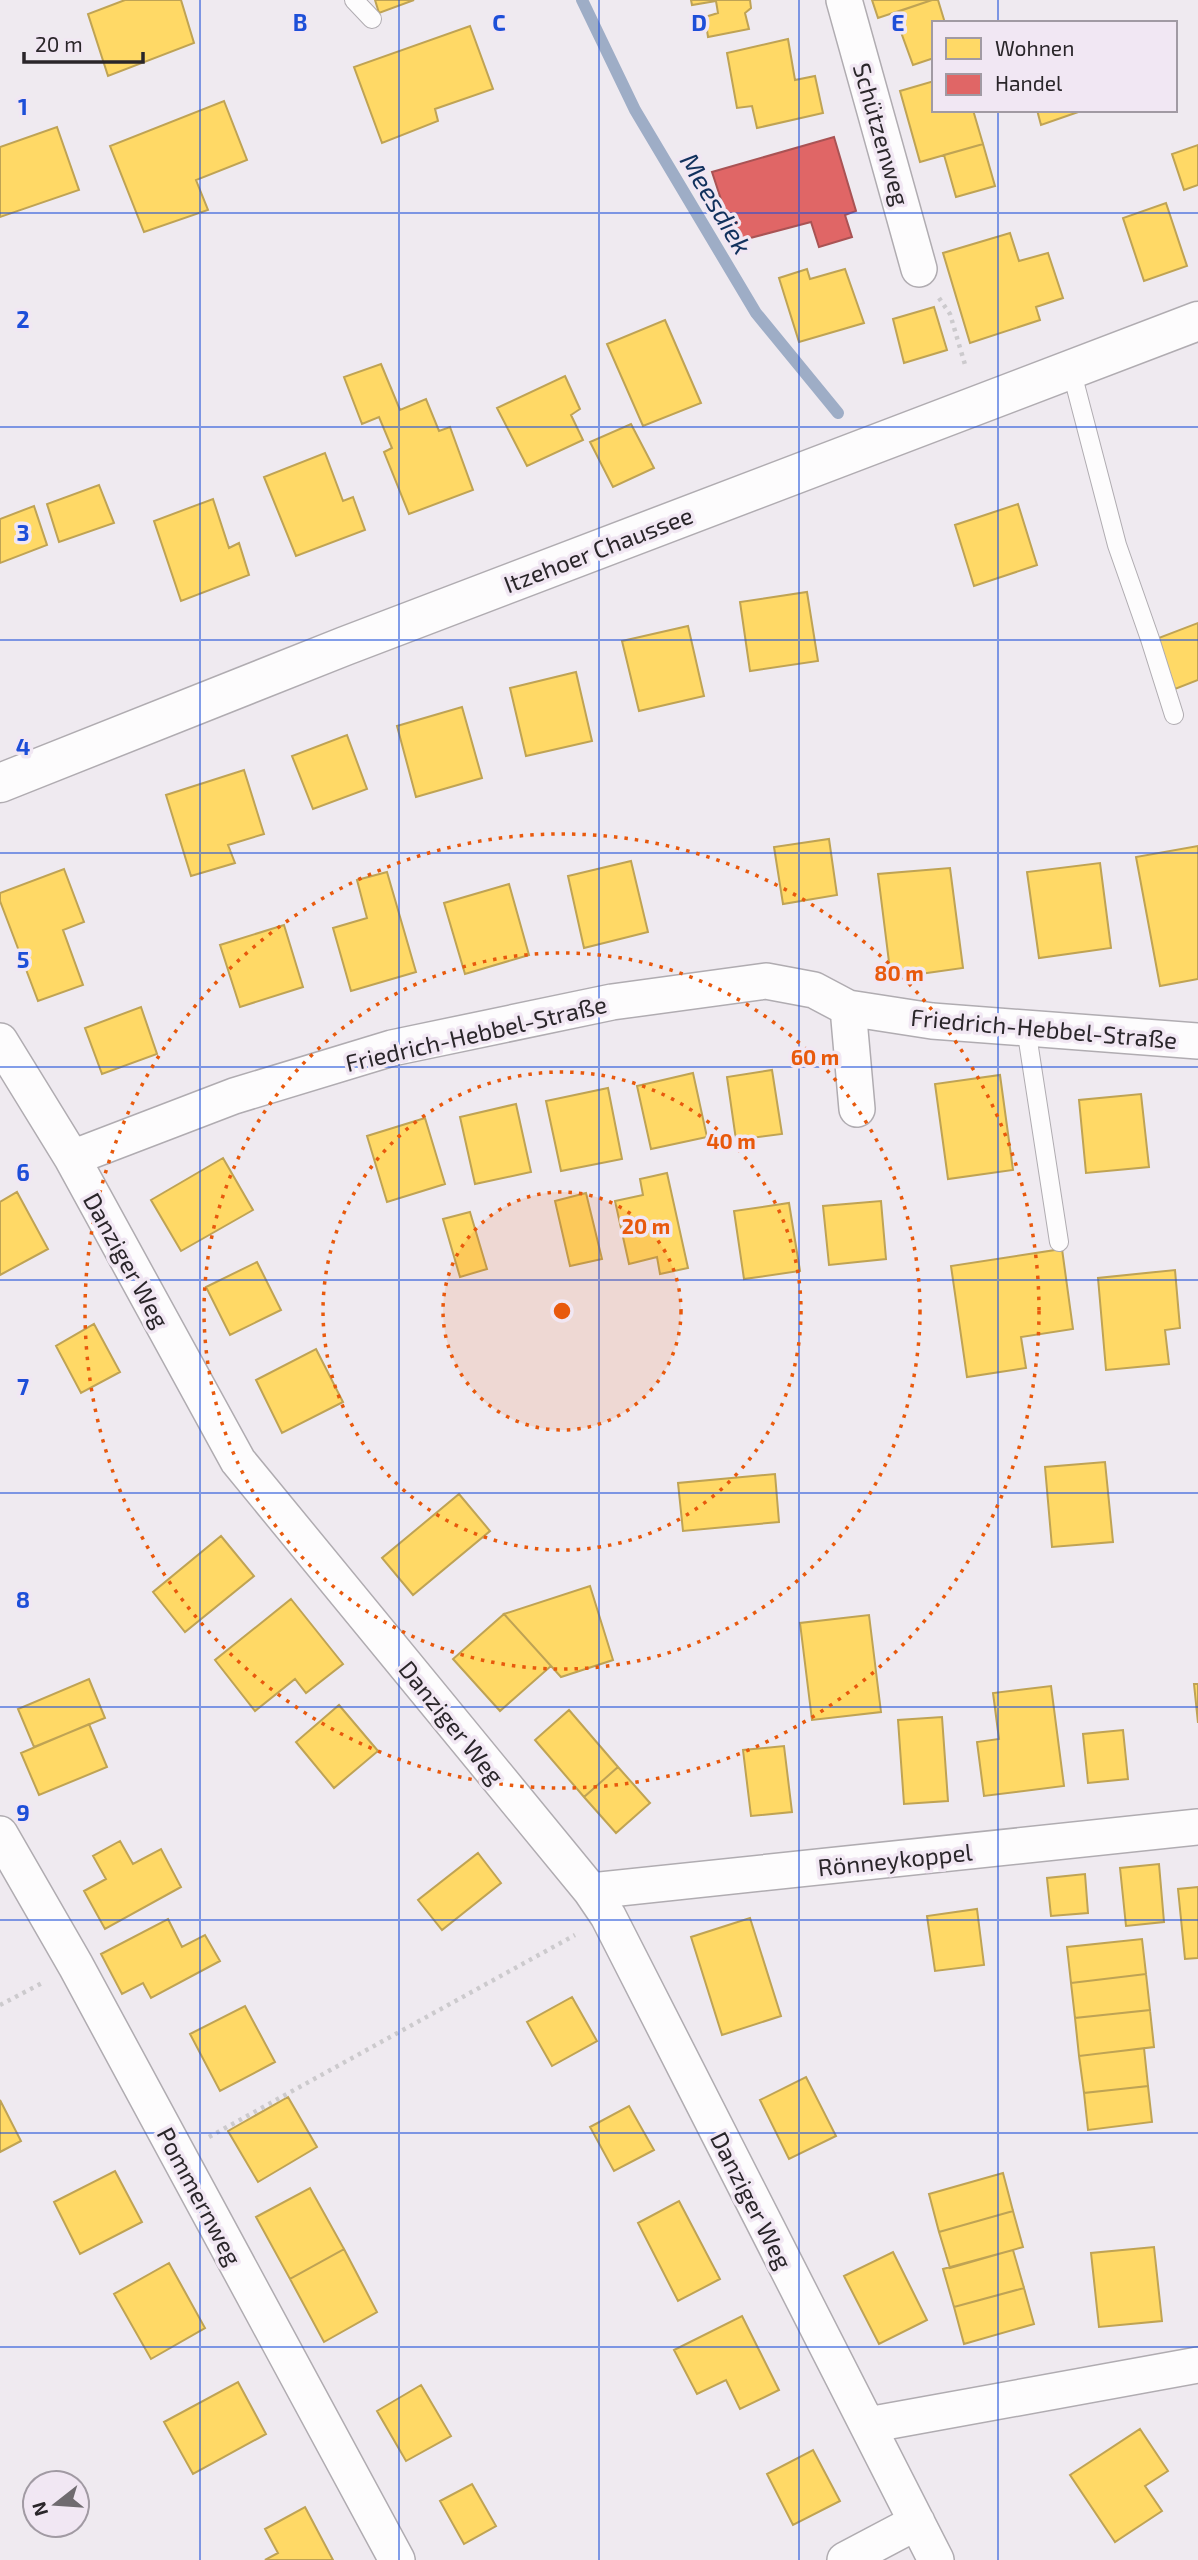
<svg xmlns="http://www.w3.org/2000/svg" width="1198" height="2560" viewBox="0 0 1198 2560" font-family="'Exo 2',sans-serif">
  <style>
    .homes { fill: #ffd966; stroke: #bfa354; stroke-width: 2 }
    .shops { fill: #e06666; stroke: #a95354; stroke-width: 2 }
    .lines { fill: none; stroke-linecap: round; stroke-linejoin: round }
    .stream { stroke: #9eadc6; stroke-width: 12 }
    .lane-casing { stroke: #b0acb1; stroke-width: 20 }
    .street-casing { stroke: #b0acb1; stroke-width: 38 }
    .secondary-casing { stroke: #b0acb1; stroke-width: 41 }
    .path { stroke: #cccacd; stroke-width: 4.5; stroke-dasharray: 3.5 5; stroke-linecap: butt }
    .lane { stroke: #fdfcfd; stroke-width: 18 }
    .street { stroke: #fdfcfd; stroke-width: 35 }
    .secondary { stroke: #fdfcfd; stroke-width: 38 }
    .grid { fill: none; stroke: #1d4ed8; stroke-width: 2; stroke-opacity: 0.55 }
    .ring { fill: none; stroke: #e8590c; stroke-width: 3.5; stroke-dasharray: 3.5 7 }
    .labels { text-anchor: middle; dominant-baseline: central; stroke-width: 7; stroke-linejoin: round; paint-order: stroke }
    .street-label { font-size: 24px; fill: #2a262a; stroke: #f1e7f3 }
    .water-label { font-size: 26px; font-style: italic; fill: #11315d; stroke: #f1e7f3 }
    .grid-label { font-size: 23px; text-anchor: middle; font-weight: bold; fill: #1d4ed8; stroke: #f1e7f3; stroke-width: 7; stroke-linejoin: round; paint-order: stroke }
    .centre { fill: #e8590c; stroke: #f1e7f3; stroke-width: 3.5 }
    .ring-label { font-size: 21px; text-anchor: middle; font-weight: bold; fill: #e8590c; stroke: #f1e7f3; stroke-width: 7; stroke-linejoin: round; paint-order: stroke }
  </style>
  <rect width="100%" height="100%" fill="#efeaf0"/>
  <path class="homes" d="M125 0H181L194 43 108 76 88 14Z
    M375 0H414L379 13Z
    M691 0H750L751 8 745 13 749 29 708 37 705 17 718 13 716 1 692 5Z
    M872 0H932L878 18Z
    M932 0H938L945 23H934V58L913 65 894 13Z
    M470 26 493 89 435 109 438 121 382 143 354 67Z
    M788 39 795 80 815 76 823 113 757 128 752 106 737 108 727 53Z
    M934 81V110H973L983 144 920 162 900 91Z
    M224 101 247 160 196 180 208 210 144 232 110 146Z
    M1037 110H1084L1041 125Z
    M57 127 79 190 0 217V147Z
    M983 144 995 186 956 197 944 155Z
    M1198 145V185L1184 190 1172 154Z
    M1166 203 1187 266 1144 281 1123 218Z
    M1010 233 1019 261 1048 253 1063 298 1036 307 1040 320 970 343 943 253Z
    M807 269 810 279 845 269 864 323 799 342 779 278Z
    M934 307 947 350 904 363 893 319Z
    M665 320 701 403 643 426 607 344Z
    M381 364 400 410 426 399 439 431 450 427 473 490 409 514 384 452 392 448 379 417 362 424 344 377Z
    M565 376 580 409 571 415 583 440 527 466 497 408Z
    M631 424 654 468 613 487 590 442Z
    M325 453 343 501 353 497 365 530 296 556 264 477Z
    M99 485 114 523 59 542 47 504Z
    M213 499 229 548 239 543 249 575 181 601 154 521Z
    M1018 504 1037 565 974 586 955 525Z
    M34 506 47 545 0 563V519Z
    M807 592 818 661 750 671 740 602Z
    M1198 623V680L1175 689 1156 639Z
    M688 626 704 696 639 711 622 641Z
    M576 672 592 741 526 756 510 688Z
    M462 707 482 778 416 797 397 726Z
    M347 735 367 789 313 809 292 756Z
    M244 770 264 834 228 845 235 863 191 876 166 795Z
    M829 839 837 895 783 904 774 847Z
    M1198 846V979L1160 986 1136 857Z
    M631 861 648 932 584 948 568 876Z
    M1100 863 1111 948 1039 958 1027 872Z
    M950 868 963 968 891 978 878 874Z
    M64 869 84 922 63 930 83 985 38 1001 0 901V893Z
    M387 872 416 972 351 991 333 928 367 918 357 880Z
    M509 884 529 955 465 974 444 903Z
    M284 925 303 987 240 1007 220 945Z
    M141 1007 157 1054 102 1074 85 1028Z
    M772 1070 782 1134 736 1140 727 1077Z
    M693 1073 707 1137 651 1149 637 1086Z
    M1000 1075 1013 1170 948 1179 935 1084Z
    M608 1088 622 1159 561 1171 546 1101Z
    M1141 1094 1149 1167 1086 1173 1079 1100Z
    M516 1104 531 1172 475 1184 460 1117Z
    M425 1118 445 1184 387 1202 367 1136Z
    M223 1158 253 1210 181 1251 151 1200Z
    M667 1173 688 1268 660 1274 657 1257 629 1264 615 1201 643 1195 640 1179Z
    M17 1192 48 1249 0 1275V1202Z
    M586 1193 602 1259 570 1266 555 1201Z
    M881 1201 886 1259 829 1265 823 1206Z
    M789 1203 800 1271 744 1279 734 1211Z
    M470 1212 487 1269 460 1277 443 1219Z
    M1062 1249 1073 1329 1021 1337 1026 1368 967 1377 951 1266Z
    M257 1262 281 1310 230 1335 206 1287Z
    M1175 1270 1180 1328 1165 1330 1169 1364 1106 1370 1098 1278Z
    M94 1324 120 1372 81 1393 56 1346Z
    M316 1349 343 1402 282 1433 256 1380Z
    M1105 1462 1113 1542 1052 1547 1045 1467Z
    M775 1474 779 1522 683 1531 678 1483Z
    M459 1494 490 1531 413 1595 382 1558Z
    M221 1536 254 1576 185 1632 153 1592Z
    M590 1586 613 1660 561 1677 504 1614Z
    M291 1599 343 1664 306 1693 295 1679 255 1711 215 1660Z
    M504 1614 551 1666 500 1711 453 1659Z
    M869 1615 881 1712 812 1720 800 1623Z
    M89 1679 105 1718 34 1747 18 1709Z
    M1194 1684H1198V1723Z
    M1051 1686 1064 1786 984 1796 977 1742 999 1739 993 1693Z
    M339 1705 378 1751 334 1788 296 1742Z
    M569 1710 618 1767 584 1797 535 1740Z
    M942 1717 948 1801 904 1804 898 1720Z
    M89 1724 107 1767 39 1795 21 1753Z
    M1123 1730 1128 1779 1088 1783 1083 1734Z
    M784 1746 792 1812 751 1816 743 1750Z
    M618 1767 650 1803 616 1833 584 1797Z
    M120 1841 133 1864 161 1849 181 1887 105 1929 84 1891 106 1879 93 1856Z
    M478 1853 501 1883 442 1930 418 1900Z
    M1159 1864 1164 1922 1126 1926 1120 1868Z
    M1085 1874 1088 1913 1051 1916 1047 1878Z
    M1198 1887V1958L1185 1959 1178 1889Z
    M977 1909 984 1965 935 1971 927 1916Z
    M750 1918 781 2016 722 2035 691 1937Z
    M168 1919 182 1947 205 1935 220 1961 151 1998 143 1983 122 1994 101 1954Z
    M1142 1939 1146 1974 1071 1983 1067 1947Z
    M1146 1974 1150 2010 1075 2018 1071 1983Z
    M572 1997 597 2041 552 2066 527 2022Z
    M245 2006 275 2062 220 2091 190 2034Z
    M1150 2010 1154 2047 1079 2056 1075 2018Z
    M1144 2048 1148 2086 1084 2093 1079 2056Z
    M806 2077 836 2136 789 2159 760 2100Z
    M1148 2086 1152 2122 1088 2130 1084 2093Z
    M288 2097 317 2147 258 2182 228 2131Z
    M0 2100 21 2141 0 2152Z
    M629 2106 654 2150 614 2171 590 2127Z
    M115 2171 142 2222 80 2254 54 2202Z
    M1003 2173 1013 2211 939 2232 929 2194Z
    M310 2188 344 2249 290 2279 256 2217Z
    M679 2201 720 2279 678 2301 638 2223Z
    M1013 2211 1023 2247 950 2268 939 2232Z
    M1154 2247 1162 2321 1099 2327 1091 2253Z
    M344 2249 377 2312 324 2342 290 2279Z
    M1013 2250 1024 2288 954 2307 943 2269Z
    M893 2252 927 2320 879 2344 844 2276Z
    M169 2263 205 2328 151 2359 114 2294Z
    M1024 2288 1034 2324 964 2344 954 2307Z
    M742 2316 779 2390 740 2409 726 2380 697 2394 674 2350Z
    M238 2382 266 2434 193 2474 164 2422Z
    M421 2385 451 2436 406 2461 377 2411Z
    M1140 2429 1168 2471 1145 2486 1162 2511 1115 2542 1070 2475Z
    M813 2450 840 2501 793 2525 767 2474Z
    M472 2484 496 2526 464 2544 440 2501Z
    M305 2507 333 2560H265L278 2553 265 2529Z"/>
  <path class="shops" d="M834 137 856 211 845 215 852 237 819 247 811 222 735 242 712 172Z"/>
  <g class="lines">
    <path class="stream" d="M582 0 635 110 756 313 838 413"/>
    <defs>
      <path id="lane" d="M354 0 372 19
        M1071 369 1117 545 1150 639 1174 715
        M1026 1028 1059 1242"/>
      <path id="street" d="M844 0 919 269
        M848 1008 857 1109
        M0 1041 72 1158 238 1461 591 1891 608 1916 936 2560
        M72 1158 234 1096 392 1048 612 1002 766 981 814 990 848 1008 932 1021 1198 1041
        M0 1834 76 1966 397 2560
        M591 1891 1198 1827
        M868 2425 1198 2365
        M845 2560 917 2522"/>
      <path id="secondary" d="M0 783 345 646 1198 321"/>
    </defs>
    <use href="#lane" class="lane-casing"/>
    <use href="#street" class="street-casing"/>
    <use href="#secondary" class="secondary-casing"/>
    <path class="path" d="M939 298 950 314 966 368
      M0 2005 44 1982
      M209 2137 575 1935"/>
    <use href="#lane" class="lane"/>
    <use href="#street" class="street"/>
    <use href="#secondary" class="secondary"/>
  </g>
  <path class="grid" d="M200 0V2560M399 0V2560M599 0V2560M799 0V2560M998 0V23M998 110V2560M0 213H1198M0 427H1198M0 640H1198M0 853H1198M0 1067H1198M0 1280H1198M0 1493H1198M0 1707H1198M0 1920H1198M0 2133H1198M0 2347H1198"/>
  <circle cx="562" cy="1311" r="119" fill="#e8590c" fill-opacity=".12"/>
  <g class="ring">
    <circle cx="562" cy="1311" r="119"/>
    <circle cx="562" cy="1311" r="239"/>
    <circle cx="562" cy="1311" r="358"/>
    <circle cx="562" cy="1311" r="477"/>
  </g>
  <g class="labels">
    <g class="street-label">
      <text transform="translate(882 134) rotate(74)">Schützenweg</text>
      <text transform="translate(598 549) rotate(-21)">Itzehoer Chaussee</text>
      <text transform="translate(1044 1028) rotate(5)">Friedrich-Hebbel-Straße</text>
      <text transform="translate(476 1033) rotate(-13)">Friedrich-Hebbel-Straße</text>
      <text transform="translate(127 1260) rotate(61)">Danziger Weg</text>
      <text transform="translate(452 1722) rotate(51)">Danziger Weg</text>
      <text transform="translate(895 1859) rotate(-6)">Rönneykoppel</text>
      <text transform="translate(200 2196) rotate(62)">Pommernweg</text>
      <text transform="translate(752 2200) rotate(63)">Danziger Weg</text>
    </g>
    <g class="water-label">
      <text transform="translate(717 203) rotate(59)">Meesdiek</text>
    </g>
  </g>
  <g class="grid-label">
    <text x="300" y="31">B</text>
    <text x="499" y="31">C</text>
    <text x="699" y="31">D</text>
    <text x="898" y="31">E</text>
    <text x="23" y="115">1</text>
    <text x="23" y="328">2</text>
    <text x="23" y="541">3</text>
    <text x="23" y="755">4</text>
    <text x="23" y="968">5</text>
    <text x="23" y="1181">6</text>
    <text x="23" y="1395">7</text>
    <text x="23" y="1608">8</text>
    <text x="23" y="1821">9</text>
  </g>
  <circle cx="562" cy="1311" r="10" class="centre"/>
  <g class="ring-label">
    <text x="899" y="981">80 m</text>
    <text x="815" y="1065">60 m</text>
    <text x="731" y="1149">40 m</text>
    <text x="646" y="1234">20 m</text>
  </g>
  <rect x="932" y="21" width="245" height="91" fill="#f1e7f3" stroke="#a19aa3" stroke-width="2"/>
  <rect x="946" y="38" width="35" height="21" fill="#ffd966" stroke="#a19aa3" stroke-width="2"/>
  <text x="995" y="56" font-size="21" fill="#2a262a">Wohnen</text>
  <rect x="946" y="74" width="35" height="21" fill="#e06666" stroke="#a19aa3" stroke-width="2"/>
  <text x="995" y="91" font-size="21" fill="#2a262a">Handel</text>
  <g transform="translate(56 2504) rotate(253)"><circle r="33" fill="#f1e7f3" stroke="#a19aa3" stroke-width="2"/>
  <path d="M0-5L12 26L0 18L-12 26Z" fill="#6f6b6f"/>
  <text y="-10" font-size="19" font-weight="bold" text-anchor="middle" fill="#2a262a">N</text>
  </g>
  <path d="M24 52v10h119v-10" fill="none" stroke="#2a262a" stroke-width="3.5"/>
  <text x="35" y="52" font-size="21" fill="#2a262a" stroke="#f1e7f3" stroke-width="5" paint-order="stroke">20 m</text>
</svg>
